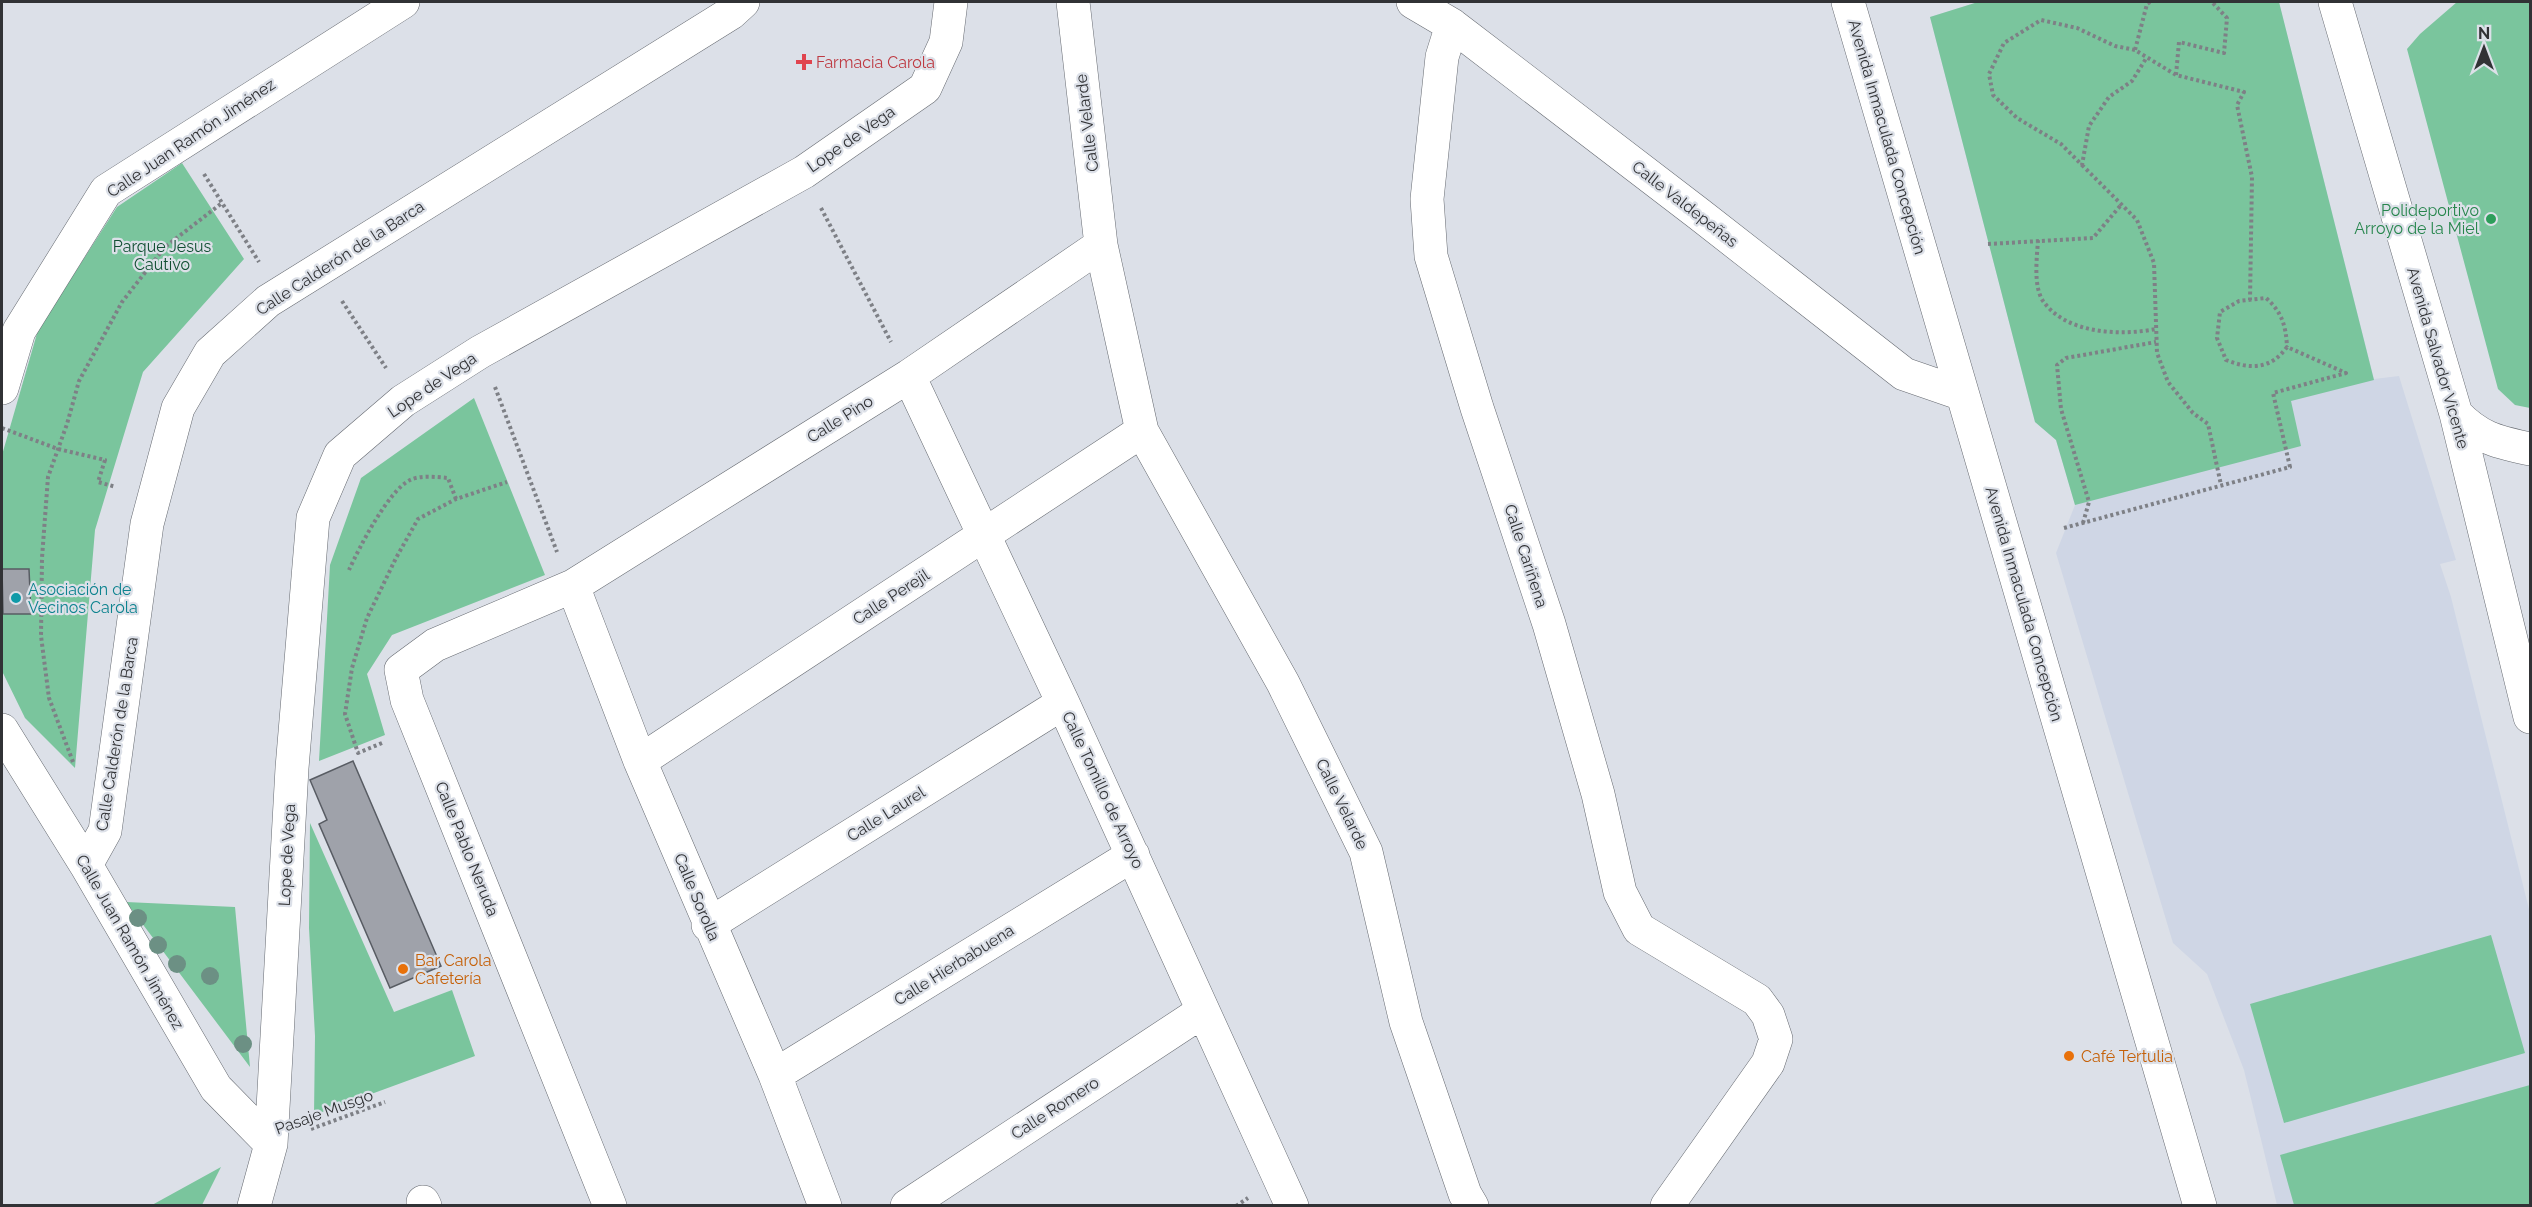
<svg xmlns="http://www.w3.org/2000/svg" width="2532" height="1207" viewBox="0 0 2532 1207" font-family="Raleway,sans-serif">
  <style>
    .built { fill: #cfd6e5 }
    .green { fill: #7ac59d }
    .building { fill: #9fa2aa; stroke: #585c63; stroke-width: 1.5 }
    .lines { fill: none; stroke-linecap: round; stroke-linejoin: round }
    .street-casing { stroke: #666a71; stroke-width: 34 }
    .secondary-casing { stroke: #666a71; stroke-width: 34 }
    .path { stroke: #7e8086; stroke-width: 4; stroke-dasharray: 3 3; stroke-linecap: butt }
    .street { stroke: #fff; stroke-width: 33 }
    .secondary { stroke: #fff; stroke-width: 33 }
    .tree { fill: #6c9084 }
    .health-dot { fill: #e0444e; stroke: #dce0e8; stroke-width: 2 }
    .leisure-dot { fill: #2e9e5b; stroke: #dce0e8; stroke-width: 2 }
    .culture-dot { fill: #0f9aa8; stroke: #dce0e8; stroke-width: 2 }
    .food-dot { fill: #e8710a; stroke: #dce0e8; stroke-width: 2 }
    .labels { text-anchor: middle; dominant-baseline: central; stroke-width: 4.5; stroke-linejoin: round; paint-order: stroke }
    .health-label { font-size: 16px; fill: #be3a42; stroke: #dce0e8; text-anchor: start }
    .street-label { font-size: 16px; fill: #313235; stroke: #dce0e8 }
    .leisure-label { font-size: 16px; fill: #27864d; stroke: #dce0e8; text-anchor: end }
    .park-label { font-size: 16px; fill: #114f33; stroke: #dce0e8 }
    .culture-label { font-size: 16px; fill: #0d838f; stroke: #dce0e8; text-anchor: start }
    .food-label { font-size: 16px; fill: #c56008; stroke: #dce0e8; text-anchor: start }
  </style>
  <rect width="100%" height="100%" fill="#dce0e8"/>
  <path class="built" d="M1978 2H2279L2374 379 2399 376 2456 560 2440 564 2451 597 2530 913V1205H2277L2244 1070 2207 974 2173 943 2056 553 2075 505 2056 440 2035 422 1930 17Z"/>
  <path class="green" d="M1978 2H2279L2374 380 2291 401 2301 446 2075 505 2056 440 2035 422 1930 17Z
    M2457 2H2530V408L2515 405 2498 389 2407 49 2420 34Z
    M182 163 244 259 143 372 95 530 75 768 25 718 2 671V455L38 330 117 207Z
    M474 398 545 575 392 635 367 674 385 735 319 761 330 565 361 478Z
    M310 823 394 1012 452 990 475 1056 314 1115 315 1036 309 928Z
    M126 902 235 907 250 1067Z
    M2491 935 2525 1053 2284 1123 2250 1004Z
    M2530 1085V1205H2294L2280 1155Z
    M221 1167 202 1205H152Z"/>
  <path class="building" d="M2 569H29L31 614H3Z
    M353 761 441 966 390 988 319 824 327 820 310 780Z"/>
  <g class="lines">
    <defs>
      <path id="street" d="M1073 2 1101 245 1142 431 1283 683 1366 852 1406 1022 1465 1194 1472 1206
        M1413 2 1452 25 1699 214 1904 374 1962 394
        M1848 2 2200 1206
        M1452 25 1442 57 1427 199 1431 256 1477 408 1549 624 1598 794 1620 892 1639 929 1757 1000 1768 1015 1776 1039 1768 1063 1667 1206
        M909 376 1063 703 1292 1206
        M2 388 19 331 106 191 403 2
        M573 586 640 761 775 1075 825 1206
        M2 730 86 865 216 1088 271 1144
        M640 761 1142 431
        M86 865 105 831 147 524 178 408 210 353 268 301 731 13 743 2
        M708 925 1063 703
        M775 1075 1133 855
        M423 1202 425 1206
        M254 1206 271 1144 292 768 313 518 340 455 403 401 480 352 804 172 925 88 946 42 951 2
        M610 1206 407 700 401 670 435 645 573 586 909 376 1101 245
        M907 1206 1203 1011"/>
      <path id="secondary" d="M2335 2 2456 414 2530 717
        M2456 414C2480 439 2498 442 2530 449"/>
    </defs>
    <use href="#street" class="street-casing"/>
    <use href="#secondary" class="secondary-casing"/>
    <path class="path" d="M2150 2 2147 4 2135 50 2176 75 2244 92 2237 105 2252 177 2250 300
      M2135 50 2115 46 2077 28 2041 20 2004 43 1989 74 1993 95 2017 118 2061 144 2082 165 2089 126 2109 97 2132 81 2147 57
      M2176 75 2179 42 2224 53 2227 18 2212 2
      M2082 165 2137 220 2154 263 2157 353 2168 382 2193 413 2208 424 2221 485
      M204 174 259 262
      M821 208 891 342
      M2038 240C2037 257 2033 286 2043 301 2066 334 2120 336 2156 329
      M1988 244 2093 238 2121 205
      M342 301 386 368
      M495 387 557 552
      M2 428 58 449 105 460 98 482 116 487
      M2083 523 2089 502 2061 409 2057 365 2066 358 2156 342
      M2064 528 2290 467 2273 393 2346 373 2287 347C2271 369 2251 370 2226 360L2217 338 2220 312 2239 301 2266 298C2282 312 2286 326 2287 347
      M349 570C359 548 388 491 410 480 420 475 437 477 448 478L456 499
      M382 743 358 753 345 714 352 668 367 618 396 558 418 519 456 499 507 482
      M73 762 49 698 41 636 42 558 48 477 67 424 79 381 122 302 165 247 222 203
      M311 1129 385 1102
      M1236 1206 1248 1198"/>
    <use href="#street" class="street"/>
    <use href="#secondary" class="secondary"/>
  </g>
  <g class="tree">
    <circle cx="138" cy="918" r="9"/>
    <circle cx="158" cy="945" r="9"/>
    <circle cx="177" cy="964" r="9"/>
    <circle cx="210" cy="976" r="9"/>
    <circle cx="243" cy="1044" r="9"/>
  </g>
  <path class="health-dot" d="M801 53h6v6h6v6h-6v6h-6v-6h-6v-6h6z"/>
  <circle class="leisure-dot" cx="2491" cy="219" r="6"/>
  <circle class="culture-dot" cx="16" cy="598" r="6"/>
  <g class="food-dot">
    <circle cx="403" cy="969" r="6"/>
    <circle cx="2069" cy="1056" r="6"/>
  </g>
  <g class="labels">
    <g class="health-label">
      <text x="816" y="62">Farmacia Carola</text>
    </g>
    <g class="street-label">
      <text transform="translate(1087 123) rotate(-97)">Calle Velarde</text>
      <text transform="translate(1887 137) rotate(74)">Avenida Inmaculada Concepción</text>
      <text transform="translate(191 138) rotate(-34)">Calle Juan Ramón Jiménez</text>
      <text transform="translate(851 139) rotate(-35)">Lope de Vega</text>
      <text transform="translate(1685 204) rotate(38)">Calle Valdepeñas</text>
      <text transform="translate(340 258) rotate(-33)">Calle Calderón de la Barca</text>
      <text transform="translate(2438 358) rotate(74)">Avenida Salvador Vicente</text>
      <text transform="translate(432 385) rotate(-34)">Lope de Vega</text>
      <text transform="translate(840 419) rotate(-32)">Calle Pino</text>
      <text transform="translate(1526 556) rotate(72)">Calle Cariñena</text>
      <text transform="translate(891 597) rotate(-33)">Calle Perejil</text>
      <text transform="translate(2024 604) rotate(74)">Avenida Inmaculada Concepción</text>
      <text transform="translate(117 734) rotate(-81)">Calle Calderón de la Barca</text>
      <text transform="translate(1103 790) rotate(65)">Calle Tomillo de Arroyo</text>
      <text transform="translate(1342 804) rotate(64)">Calle Velarde</text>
      <text transform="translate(886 814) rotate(-32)">Calle Laurel</text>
      <text transform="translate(467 849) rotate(68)">Calle Pablo Neruda</text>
      <text transform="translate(287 855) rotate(-87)">Lope de Vega</text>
      <text transform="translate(697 897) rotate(67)">Calle Sorolla</text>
      <text transform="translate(130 942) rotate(60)">Calle Juan Ramón Jiménez</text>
      <text transform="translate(954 965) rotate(-32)">Calle Hierbabuena</text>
      <text transform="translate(1055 1108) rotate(-33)">Calle Romero</text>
      <text transform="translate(324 1112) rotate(-20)">Pasaje Musgo</text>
    </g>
    <g class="leisure-label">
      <text x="2479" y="210">Polideportivo<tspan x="2479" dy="18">Arroyo de la Miel</tspan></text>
    </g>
    <g class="park-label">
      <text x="162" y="246">Parque Jesus<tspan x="162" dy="18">Cautivo</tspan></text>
    </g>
    <g class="culture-label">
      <text x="28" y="589">Asociación de<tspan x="28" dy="18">Vecinos Carola</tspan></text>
    </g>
    <g class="food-label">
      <text x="415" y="960">Bar Carola<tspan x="415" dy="18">Cafetería</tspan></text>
      <text x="2081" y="1056">Café Tertulia</text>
    </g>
  </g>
  <rect width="2532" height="1207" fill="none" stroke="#313235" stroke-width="6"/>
  <g transform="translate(2484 48)" stroke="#dce0e8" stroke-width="4.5" paint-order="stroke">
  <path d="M0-4.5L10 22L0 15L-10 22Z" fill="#313235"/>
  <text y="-9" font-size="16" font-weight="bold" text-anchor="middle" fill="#313235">N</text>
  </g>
</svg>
